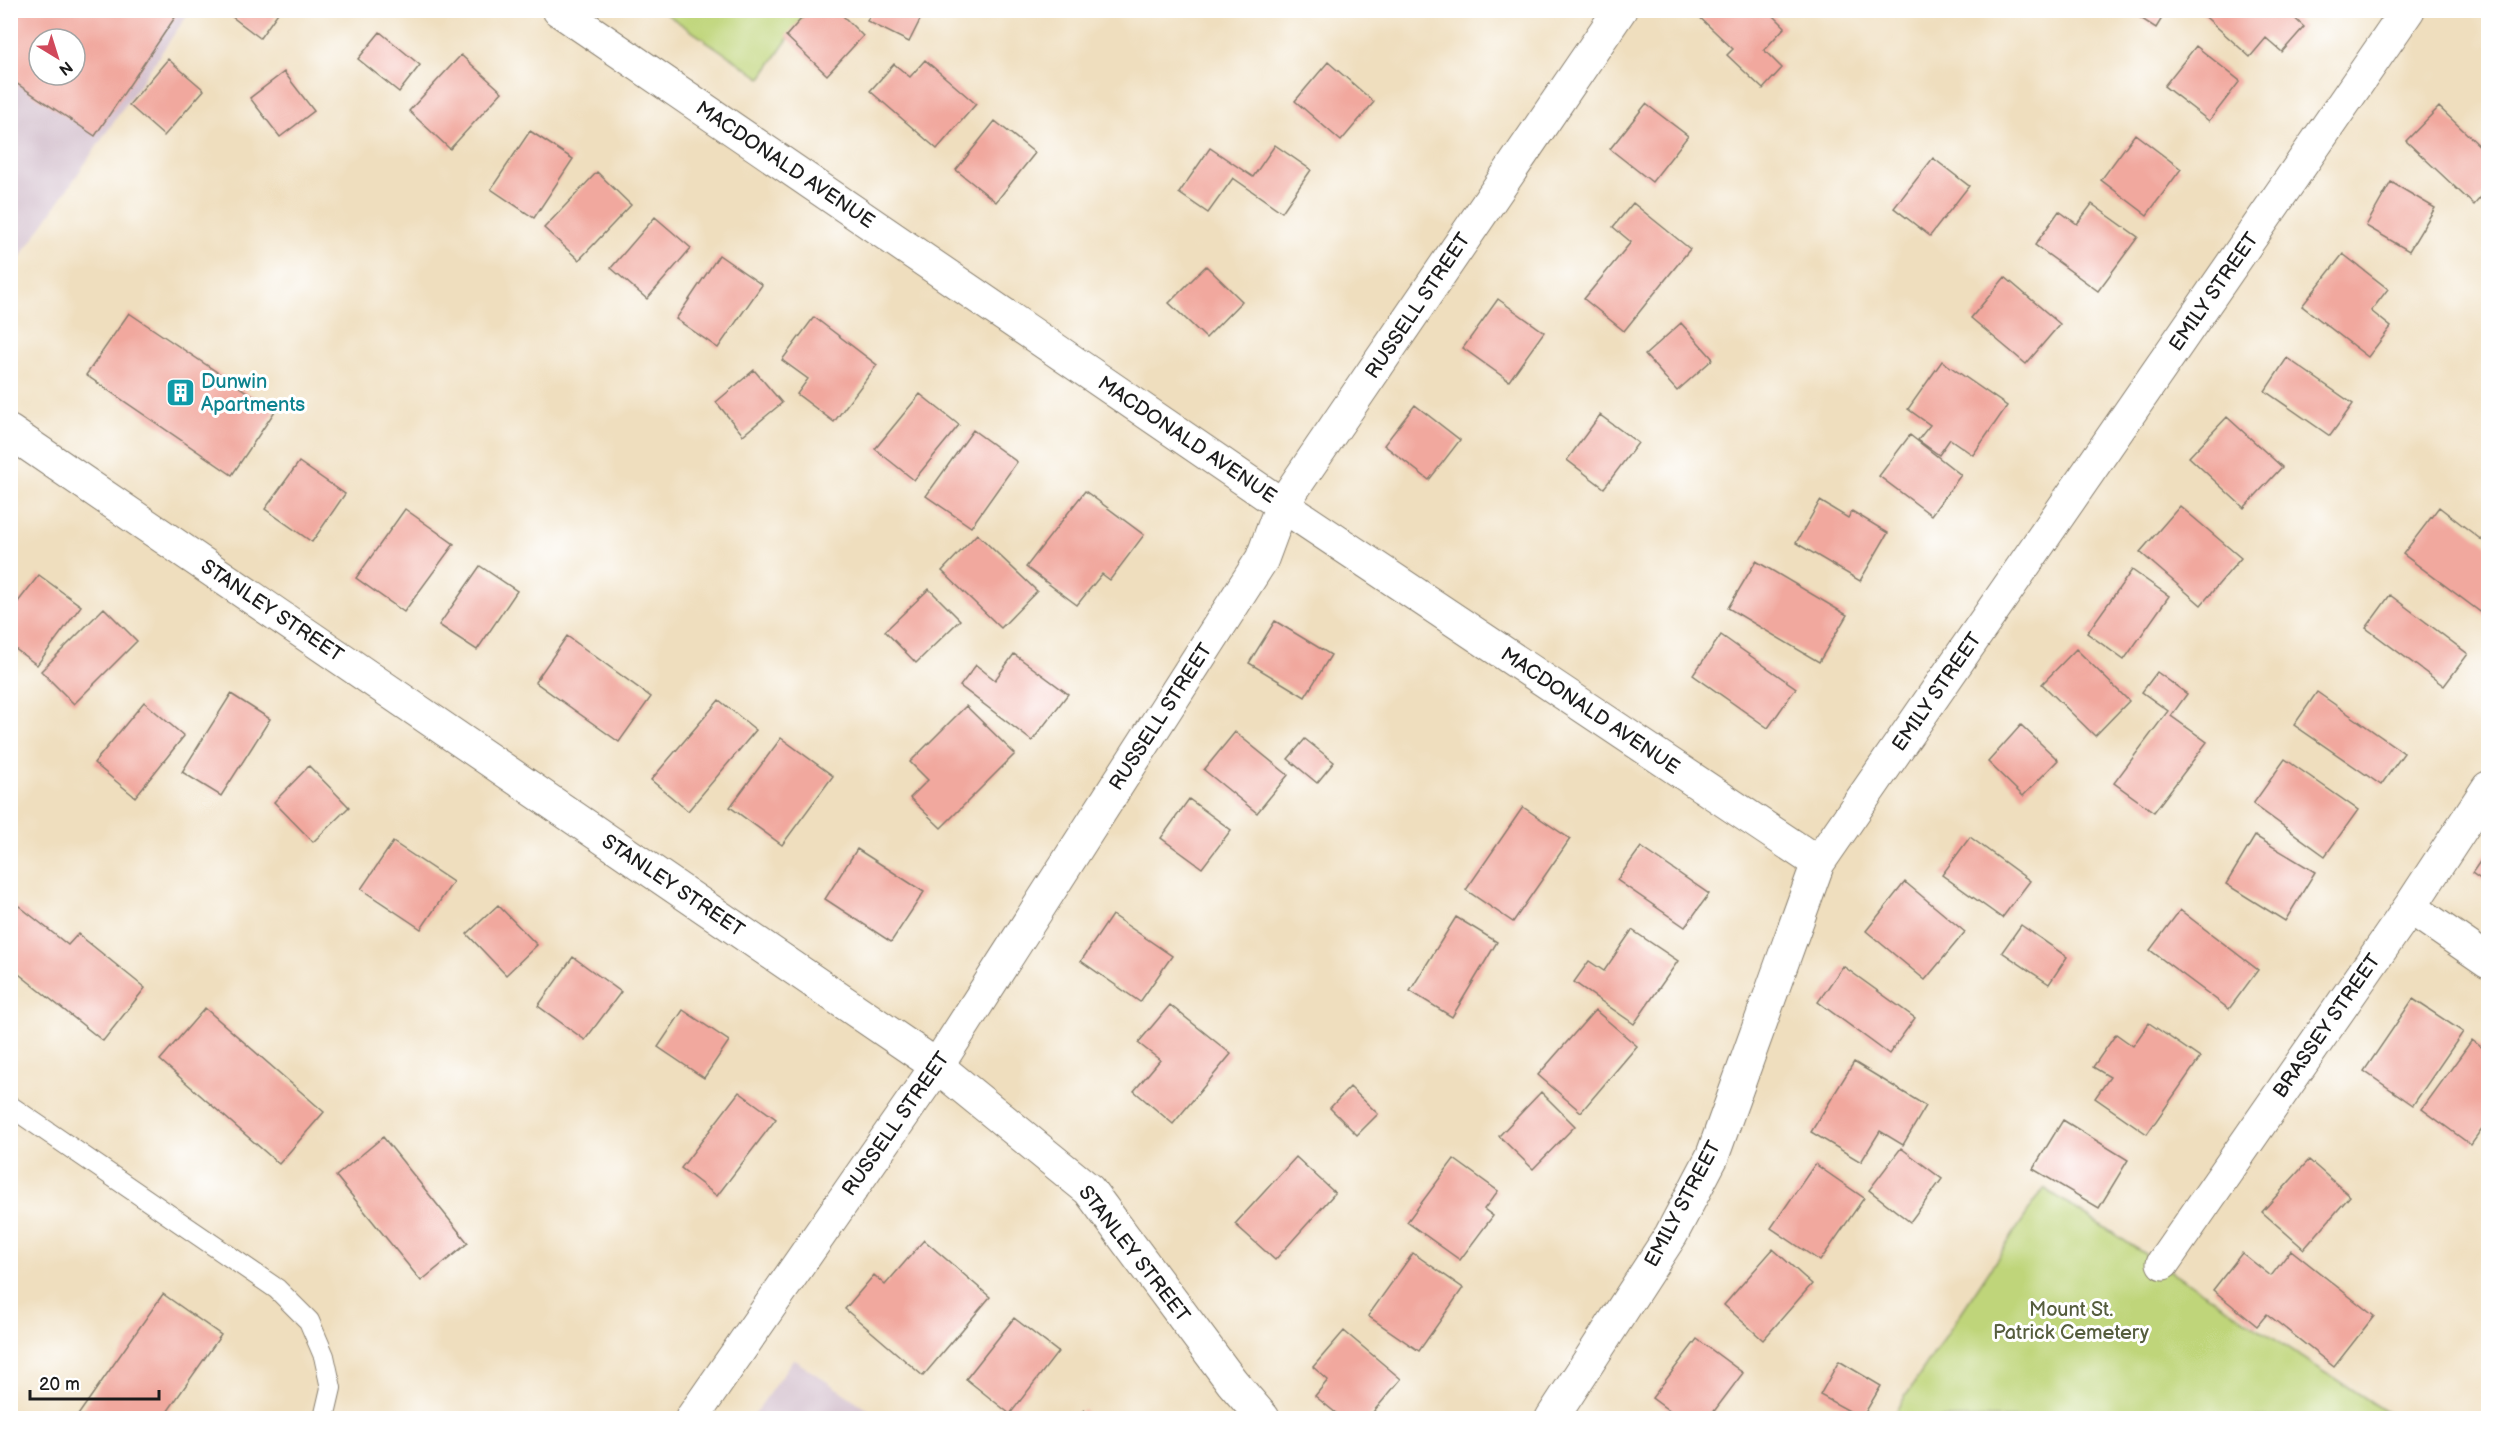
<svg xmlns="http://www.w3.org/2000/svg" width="2499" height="1429" viewBox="0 0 2499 1429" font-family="'Balsamiq Sans',sans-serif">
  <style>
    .industrial { fill: #d1bdcb; fill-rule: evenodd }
    .green { fill: #bfd57a; stroke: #6e784b; stroke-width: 1.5 }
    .building { fill: #f1a89e; fill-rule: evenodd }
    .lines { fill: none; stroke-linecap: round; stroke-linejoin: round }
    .service-casing { stroke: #867d6d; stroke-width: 22 }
    .minor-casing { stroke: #867d6d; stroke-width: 35 }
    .service { stroke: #fff; stroke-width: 20 }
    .minor { stroke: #fff; stroke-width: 33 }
    .labels { text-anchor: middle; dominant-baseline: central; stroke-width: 6; stroke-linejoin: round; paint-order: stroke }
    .street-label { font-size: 20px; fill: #1c1c1c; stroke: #fff }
    .culture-label { font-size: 20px; fill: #0d838f; stroke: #fff; text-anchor: start }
    .park-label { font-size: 20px; fill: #555d3d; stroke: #fff }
  </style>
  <rect width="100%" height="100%" fill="#fff"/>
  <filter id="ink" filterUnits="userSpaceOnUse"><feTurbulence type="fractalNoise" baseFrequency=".0167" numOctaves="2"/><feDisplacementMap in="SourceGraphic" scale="12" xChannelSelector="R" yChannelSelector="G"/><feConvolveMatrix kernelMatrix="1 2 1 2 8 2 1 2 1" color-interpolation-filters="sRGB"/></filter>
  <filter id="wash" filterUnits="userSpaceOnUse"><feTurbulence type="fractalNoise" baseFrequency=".008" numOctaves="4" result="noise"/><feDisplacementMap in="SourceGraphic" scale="24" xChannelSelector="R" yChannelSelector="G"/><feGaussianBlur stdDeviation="1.35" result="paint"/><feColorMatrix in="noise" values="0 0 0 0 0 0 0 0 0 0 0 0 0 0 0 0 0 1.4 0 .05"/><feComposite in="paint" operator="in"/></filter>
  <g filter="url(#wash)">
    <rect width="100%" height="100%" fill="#efdebe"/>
    <path class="industrial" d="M11 11H190L11 271ZM39 39H75V75H39Z
      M793 1359 881 1418H752Z"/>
    <path class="green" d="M662 11H807L761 78Z
      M2044 1188 2395 1418H1891Z"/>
    <g id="blocks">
      <path class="building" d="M10 10H180L95 136 10 79ZM39 39H75V75H39Z
        M223 10H280L260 38Z
        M809 10H837L863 36 827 75 786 36Z
        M873 10H925L909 42 867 21Z
        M1692 10H1768L1785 27 1764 50 1782 68 1763 89 1727 55 1733 49Z
        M2128 10H2167L2156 28Z
        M2198 10H2286L2304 27 2282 52 2266 38 2250 57Z
        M380 32 420 65 399 92 358 59Z
        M2196 46 2240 81 2209 121 2164 86Z
        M461 55 502 92 450 149 409 111Z
        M168 59 204 90 164 136 129 105Z
        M925 60 976 104 937 149 870 91 894 64 910 77Z
        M1328 62 1374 102 1341 141 1295 101Z
        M284 72 314 111 280 137 250 98Z
        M1646 104 1688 136 1652 182 1610 149Z
        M2439 107 2488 154V189L2474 205 2406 141Z
        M995 121 1035 153 996 202 956 170Z
        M530 131 573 159 534 218 491 189Z
        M2135 134 2181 169 2147 215 2101 180Z
        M1275 145 1311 170 1282 212 1233 178 1208 213 1179 193 1210 148 1253 177Z
        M1933 158 1969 186 1930 236 1894 208Z
        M597 172 631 205 579 260 544 228Z
        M2391 182 2435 208 2409 251 2366 226Z
        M1633 203 1690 249 1624 331 1584 299 1631 242 1613 227Z
        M2092 204 2138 237 2098 291 2035 245 2059 211 2077 224Z
        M655 217 691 248 647 299 611 268Z
        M2343 254 2388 289 2371 311 2391 327 2368 357 2302 306Z
        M719 255 762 285 718 348 676 319Z
        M1206 266 1242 301 1206 338 1169 303Z
        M2005 277 2060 324 2026 364 1971 318Z
        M1498 299 1544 332 1509 381 1463 348Z
        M129 313 275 411 232 475 86 375Z
        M814 317 877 365 834 422 797 394 808 379 782 360Z
        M1681 323 1713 359 1677 391 1645 355Z
        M2287 358 2353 404 2330 436 2265 391Z
        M1942 361 2007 406 1973 455 1950 439 1939 455 1918 440 1930 425 1908 409Z
        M754 370 782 403 743 435 716 402Z
        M920 394 959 425 914 480 875 449Z
        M1415 405 1460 440 1429 480 1384 445Z
        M1600 415 1638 443 1604 488 1567 460Z
        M2227 417 2282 467 2244 508 2189 457Z
        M973 430 1017 462 971 527 926 496Z
        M1910 435 1961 475 1931 515 1879 476Z
        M299 462 345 494 312 542 265 509Z
        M1085 491 1144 535 1110 580 1102 574 1077 605 1026 567Z
        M1820 501 1848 518 1852 511 1888 533 1860 581 1796 543Z
        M2180 506 2241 558 2201 605 2140 552Z
        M2439 507 2488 545 2487 617 2403 554Z
        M405 509 454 544 404 612 356 578Z
        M977 534 1037 591 1001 628 942 571Z
        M1756 561 1847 615 1819 662 1728 608Z
        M480 566 517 591 477 650 439 625Z
        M2132 570 2169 596 2124 660 2087 633Z
        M39 575 81 606 37 665 10 645V612Z
        M929 589 960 620 916 663 885 631Z
        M2390 595 2468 654 2444 686 2366 628Z
        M104 608 137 641 74 704 41 671Z
        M1275 621 1331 655 1305 697 1249 663Z
        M1721 635 1796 688 1768 728 1693 675Z
        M567 636 651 697 619 742 535 682Z
        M2076 649 2129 701 2095 736 2042 684Z
        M1014 654 1068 694 1032 741 960 686 976 665 995 680Z
        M2157 672 2187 694 2171 716 2207 742 2154 812 2114 783 2168 711 2142 692Z
        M2317 692 2404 753 2381 785 2294 725Z
        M231 694 270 719 221 796 182 772Z
        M719 700 756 730 688 811 651 780Z
        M144 702 184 736 135 797 94 763Z
        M966 706 1015 754 941 828 910 798 928 780 910 762Z
        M2021 725 2058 760 2023 796 1988 762Z
        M1235 732 1288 775 1257 813 1204 770Z
        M781 738 833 776 782 845 730 807Z
        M1305 739 1334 762 1317 783 1288 759Z
        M2285 759 2358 810 2325 856 2253 804Z
        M309 766 349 807 313 842 274 802Z
        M1189 799 1231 830 1202 868 1161 838Z
        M1523 807 1570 839 1513 922 1466 890Z
        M2255 836 2315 872 2285 921 2226 884Z
        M1970 837 2030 881 2002 918 1942 875Z
        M393 842 453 882 421 929 361 889Z
        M1641 847 1709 894 1685 927 1617 880Z
        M857 849 924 892 891 942 825 899Z
        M2488 850V884L2472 873Z
        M1905 882 1965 932 1925 980 1866 931Z
        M498 905 537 945 506 975 467 934Z
        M19 906 68 945 78 934 145 988 103 1041 10 967V916Z
        M2180 910 2258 970 2229 1009 2150 950Z
        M1112 915 1172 956 1140 1002 1081 961Z
        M1456 917 1497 942 1452 1017 1410 991Z
        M2021 925 2067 957 2049 984 2002 952Z
        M1632 930 1678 961 1634 1024 1574 982 1589 961 1604 971Z
        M573 957 621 992 585 1040 538 1006Z
        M1843 966 1915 1018 1889 1054 1818 1002Z
        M2413 999 2463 1032 2413 1105 2364 1071Z
        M1170 1005 1231 1054 1173 1124 1134 1091 1160 1060 1138 1043Z
        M205 1008 324 1112 279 1164 160 1060Z
        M683 1010 729 1041 704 1078 658 1047Z
        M1595 1010 1637 1046 1581 1112 1538 1075Z
        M2149 1023 2200 1058 2147 1134 2095 1098 2110 1077 2093 1067 2116 1034 2133 1046Z
        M2472 1040 2488 1052V1121L2471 1145 2422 1109Z
        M1854 1062 1926 1106 1903 1145 1880 1131 1861 1162 1811 1132Z
        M1350 1087 1378 1114 1357 1135 1330 1108Z
        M739 1092 776 1119 717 1196 681 1168Z
        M1541 1092 1575 1126 1533 1169 1499 1136Z
        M2063 1120 2128 1160 2099 1208 2033 1169Z
        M383 1137 468 1243 421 1281 336 1176Z
        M1901 1148 1942 1179 1910 1222 1869 1190Z
        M1296 1157 1335 1193 1275 1260 1235 1224Z
        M1454 1159 1498 1191 1484 1209 1493 1216 1460 1260 1407 1222Z
        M2309 1160 2350 1196 2304 1249 2262 1212Z
        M1815 1164 1864 1198 1820 1261 1771 1228Z
        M924 1240 990 1297 923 1376 845 1309 874 1275 885 1285Z
        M1773 1249 1812 1284 1763 1340 1724 1305Z
        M2291 1250 2374 1316 2334 1367 2267 1314 2257 1326 2213 1290 2242 1253 2271 1276Z
        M1413 1253 1463 1288 1419 1351 1368 1316Z
        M163 1294 221 1335 163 1418H76Z
        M1014 1318 1058 1352 1010 1414 966 1379Z
        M1344 1331 1401 1379 1368 1418H1342L1315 1396 1328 1380 1313 1367Z
        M1697 1339 1743 1373 1709 1418H1679L1652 1398Z
        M1839 1361 1881 1386 1862 1418 1820 1395Z
        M1084 1410 1091 1418H1073Z"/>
    </g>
  </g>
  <g filter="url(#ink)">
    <use href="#blocks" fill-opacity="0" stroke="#867d6d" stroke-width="1.5"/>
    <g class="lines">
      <defs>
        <path id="service" d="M10 1106 277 1289 309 1321 324 1356 331 1388 324 1418"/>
        <path id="minor" d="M559 10 1282 505 1818 863
          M10 432 937 1066 1089 1190 1232 1382 1263 1418
          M2410 907 2488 961
          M2163 1263 2410 907 2488 788
          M692 1418 937 1066 1262 559 1282 505 1620 10
          M1552 1418 1671 1235 1712 1157 1818 863 2408 10"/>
      </defs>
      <use href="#service" class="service-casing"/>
      <use href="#minor" class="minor-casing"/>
      <use href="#service" class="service"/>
      <use href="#minor" class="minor"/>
    </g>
  </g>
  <defs>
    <symbol id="building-square" viewBox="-11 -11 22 22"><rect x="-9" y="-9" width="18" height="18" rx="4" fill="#0f9aa8" stroke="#fff"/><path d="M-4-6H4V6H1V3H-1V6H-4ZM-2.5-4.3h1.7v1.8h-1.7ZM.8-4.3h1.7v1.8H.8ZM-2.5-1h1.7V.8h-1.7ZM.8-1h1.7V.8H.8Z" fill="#fff"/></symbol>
  </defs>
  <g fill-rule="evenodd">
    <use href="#building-square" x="164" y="376" width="33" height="33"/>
  </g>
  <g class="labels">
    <g class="street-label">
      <text transform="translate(785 165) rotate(34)">MACDONALD AVENUE</text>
      <text transform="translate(2214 292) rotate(-55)">EMILY STREET</text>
      <text transform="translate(1418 306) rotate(-56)">RUSSELL STREET</text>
      <text transform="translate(1187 440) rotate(34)">MACDONALD AVENUE</text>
      <text transform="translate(272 611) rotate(34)">STANLEY STREET</text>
      <text transform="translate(1937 692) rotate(-55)">EMILY STREET</text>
      <text transform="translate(1590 711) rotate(34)">MACDONALD AVENUE</text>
      <text transform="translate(1161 717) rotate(-57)">RUSSELL STREET</text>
      <text transform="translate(673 886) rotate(34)">STANLEY STREET</text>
      <text transform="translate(2327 1026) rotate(-55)">BRASSEY STREET</text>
      <text transform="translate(896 1124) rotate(-55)">RUSSELL STREET</text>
      <text transform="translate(1683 1204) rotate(-62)">EMILY STREET</text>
      <text transform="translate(1134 1254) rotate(52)">STANLEY STREET</text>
    </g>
    <g class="culture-label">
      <text x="201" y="382">Dunwin<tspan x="201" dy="23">Apartments</tspan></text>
    </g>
    <g class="park-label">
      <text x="2071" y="1310">Mount St.<tspan x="2071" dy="23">Patrick Cemetery</tspan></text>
    </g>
  </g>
  <rect width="2499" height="1429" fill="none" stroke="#fff" stroke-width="36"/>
  <g transform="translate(57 57) rotate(142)"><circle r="28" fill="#ffffff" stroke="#a4a4a4" stroke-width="1.5"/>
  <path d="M0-4.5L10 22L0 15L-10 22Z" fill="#d1495b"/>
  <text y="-9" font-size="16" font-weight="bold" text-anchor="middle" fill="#1c1c1c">N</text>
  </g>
  <path d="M30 1390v9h129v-9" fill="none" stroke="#1c1c1c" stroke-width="3"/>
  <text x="39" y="1390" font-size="18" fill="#1c1c1c" stroke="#ffffff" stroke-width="4.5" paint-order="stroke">20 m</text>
</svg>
